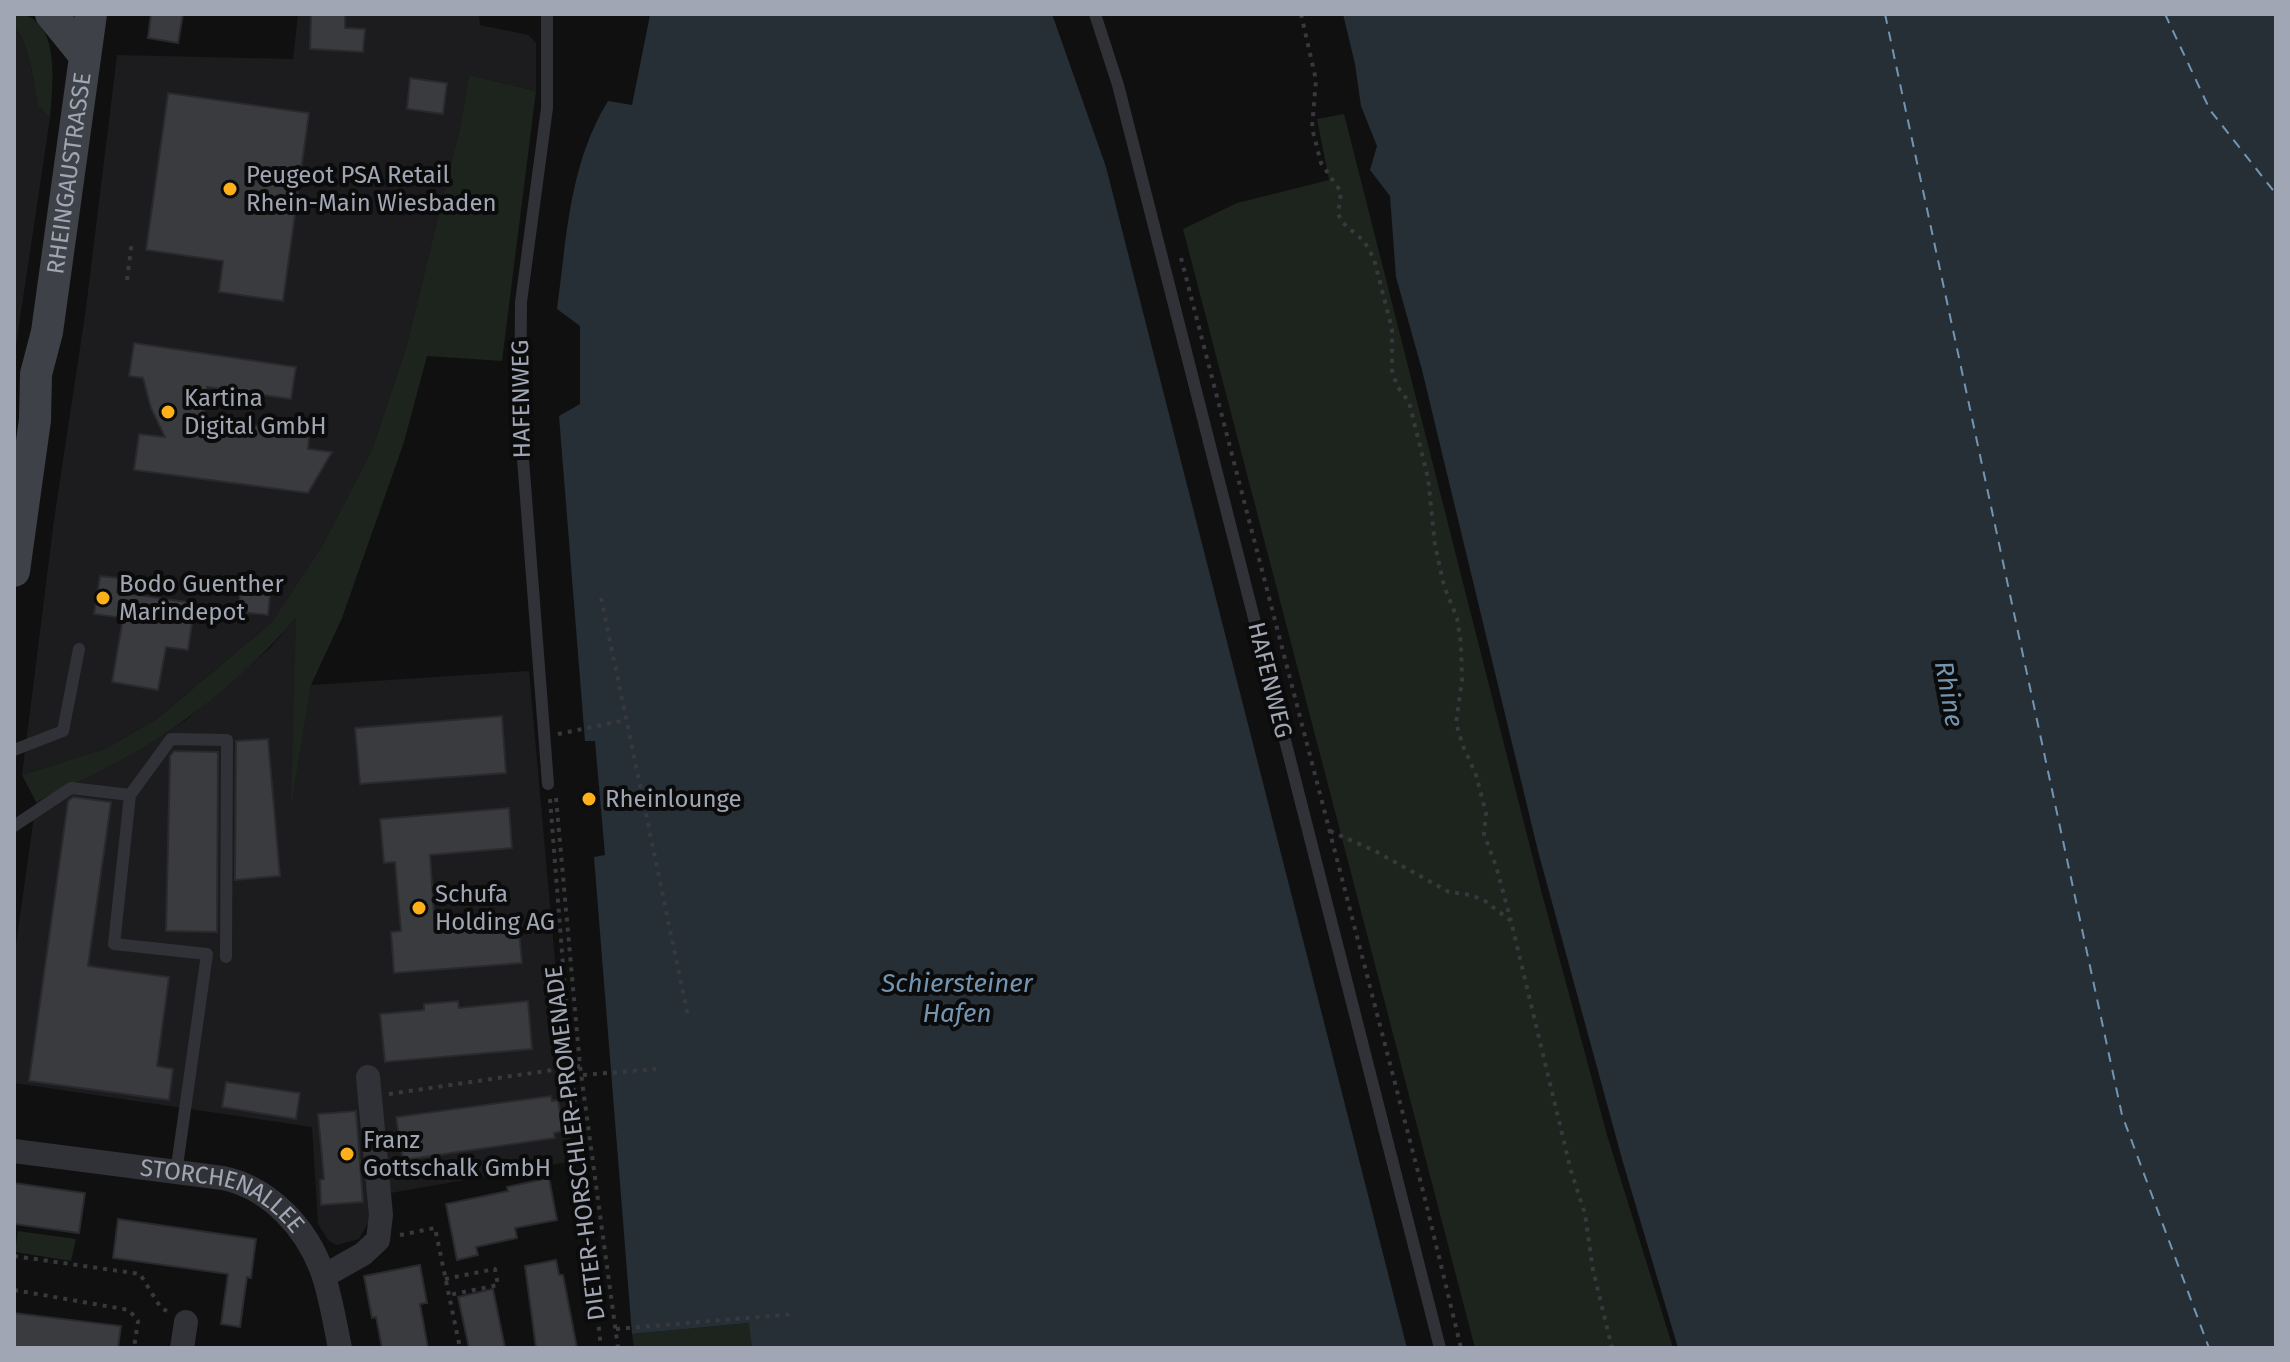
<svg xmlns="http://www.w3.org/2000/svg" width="2290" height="1362" viewBox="0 0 2290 1362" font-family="'Fira Sans',sans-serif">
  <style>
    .built { fill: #1c1c1e }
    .green { fill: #1c241d }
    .water { fill: #262f36 }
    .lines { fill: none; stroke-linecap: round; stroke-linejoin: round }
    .ferry { stroke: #7395b2; stroke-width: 2; stroke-dasharray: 10 8; stroke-linecap: butt }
    .building { fill: #3a3b3f; stroke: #2a2a2e; stroke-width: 2 }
    .path { stroke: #37393e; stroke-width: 4; stroke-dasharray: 4 6; stroke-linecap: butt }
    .lane { stroke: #313237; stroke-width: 12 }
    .street { stroke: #313237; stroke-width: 24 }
    .secondary { stroke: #3e4147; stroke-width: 32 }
    .poi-dot { fill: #feb01b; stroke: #0b0b0c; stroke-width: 3 }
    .labels { text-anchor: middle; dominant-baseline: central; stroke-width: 8; stroke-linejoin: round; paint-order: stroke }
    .street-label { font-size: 24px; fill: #a0a6b3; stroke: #0b0b0c }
    .poi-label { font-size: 24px; fill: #a0a6b3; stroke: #0b0b0c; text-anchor: start }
    .water-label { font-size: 26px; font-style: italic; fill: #7395b2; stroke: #0b0b0c }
  </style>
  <rect width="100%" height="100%" fill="#101011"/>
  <path class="built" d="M298 14H479L480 25 528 35 536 43V91L469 75 461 123 406 348 372 450 322 546 271 623 158 718 107 748 22 775 54 520 86 308 117 55 293 59Z
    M14 28 22 37 30 62 38 106 50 118 14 359Z
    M297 617 292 799 311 685 529 671 573 1161 385 1194 359 1239 336 1245 328 1240 318 1224 312 1127 14 1083V959L36 802 125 758 186 720 269 649Z"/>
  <path class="green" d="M14 14C63 14 52 87 50 118L38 106 30 62 22 37 14 28Z
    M469 75 536 91 502 361 427 356 404 442 342 618 311 685 291 807 296 618C248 673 188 723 125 758 96 774 65 788 36 802L22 775 107 748 158 718 271 623 322 546 372 450 406 348 461 123Z
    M1344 114 1541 890 1607 1135 1673 1348H1475L1470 1329 1183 229 1237 203 1329 180 1317 119Z
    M18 1231 76 1239 71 1261 15 1252Z
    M750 1323 752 1348H634L632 1334Z"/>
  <path class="water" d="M1052 14 1106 167 1407 1348H752L749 1323 632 1334 594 857 605 855 595 741H585L559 416 580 404V326L557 309C567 236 569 165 608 101L632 105 650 15 653 14Z
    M1343 14H2276V1348H1678L1622 1159 1538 851 1422 370 1396 277 1390 196 1370 170 1377 146 1361 106 1355 64Z"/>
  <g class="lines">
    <path class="ferry" d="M1885 14 2122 1115 2209 1348
      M2165 14 2210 110 2276 194"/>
  </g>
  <path class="building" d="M151 14H183L178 43 148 38Z
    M311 14H345V28L365 29 363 52 310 49Z
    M410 78 447 83 443 114 407 109Z
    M168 93 309 113 283 301 219 292 223 261 146 250Z
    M134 343 296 367 291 399 207 387 203 422 310 429 308 449 332 452 308 493 134 470 139 434 165 437 151 408 143 378 129 376Z
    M100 576 119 578 117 592 195 603 188 650 166 647 158 690 112 682 123 618 94 614Z
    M241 582 271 585 268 615 238 612Z
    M502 716 506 773 360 784 355 728Z
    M268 739 280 876 235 880 236 741Z
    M174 751 218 752 217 932 166 931 170 756Z
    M73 797 111 802 88 966 169 977 157 1066 173 1069 169 1100 29 1081 68 801Z
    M509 808 512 848 430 855 435 928 518 921 522 963 394 973 391 932 401 931 395 862 384 863 380 819Z
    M458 1001 459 1008 528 1001 532 1049 385 1062 380 1014 424 1010V1004Z
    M226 1082 300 1093 296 1119 222 1107Z
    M551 1096 552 1101 558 1100 563 1131 554 1133 555 1138 403 1160 396 1117Z
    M356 1111 363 1202 321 1205 320 1180 324 1179 318 1114Z
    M549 1178 557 1220 515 1228 517 1238 476 1247 478 1255 457 1260 446 1204 508 1191 507 1187Z
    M14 1183 85 1193 79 1233 14 1224Z
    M118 1219 256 1239 251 1278 247 1277 240 1327 221 1324 228 1274 113 1258Z
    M556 1260 559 1275H563L577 1348H536L525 1266Z
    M420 1265 427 1303 420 1304 428 1348H382L376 1317 372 1318 364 1276Z
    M493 1289 505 1348H469L458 1297Z
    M14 1313 121 1326 118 1348H14Z"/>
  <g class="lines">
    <path class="path" d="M1301 14 1316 80 1312 128 1321 163 1341 192 1338 214 1343 223 1364 241 1374 259 1392 329V370L1397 386 1409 402 1428 478 1435 545 1444 586 1457 618 1461 644 1462 680 1456 723 1463 746 1476 775 1486 813 1484 834 1496 866 1511 921
      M1181 258 1424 1195 1461 1348
      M127 280 132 241
      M601 598 688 1016
      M558 734 626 720
      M556 798 580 1066 618 1348
      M550 799 571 1067 601 1348
      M1330 831 1375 851 1449 892 1471 895 1485 901 1511 921 1571 1171 1585 1214 1593 1270 1612 1348
      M583 1075 656 1069
      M389 1094 580 1066
      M400 1235 435 1228 460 1348
      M14 1256 140 1274 161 1308 167 1311
      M445 1279 495 1269 498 1285 449 1295
      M14 1290 129 1310 138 1321 134 1348
      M616 1329 794 1314"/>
    <path class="lane" d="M547 14V108L521 302 520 420 548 784
      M1095 14 1118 85 1440 1348
      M14 750 63 731 79 649
      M130 795 171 739 227 740 226 957
      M14 826 71 788 130 795 114 944 207 954 176 1173"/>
    <g class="street">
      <path id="s1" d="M14 1151 223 1178C271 1188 308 1230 323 1274 331 1298 335 1324 340 1348"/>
      <path d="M324 1276 363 1254 378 1240 381 1215 368 1077"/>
      <path d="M182 1348 186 1322"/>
    </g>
    <g class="secondary">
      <path d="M51 14 85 56"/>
      <path id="s2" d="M14 571 35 420 36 374 47 332 91 14"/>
    </g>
  </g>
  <g class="poi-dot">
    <circle cx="230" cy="189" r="8"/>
    <circle cx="168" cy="412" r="8"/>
    <circle cx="103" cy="598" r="8"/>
    <circle cx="589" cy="799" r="8"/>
    <circle cx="419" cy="908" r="8"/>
    <circle cx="347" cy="1154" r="8"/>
  </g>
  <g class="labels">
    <g class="street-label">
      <text stroke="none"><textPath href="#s2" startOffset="402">RHEINGAUSTRASSE</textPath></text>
      <text transform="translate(521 399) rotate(-91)">HAFENWEG</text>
      <text transform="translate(1270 680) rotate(76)">HAFENWEG</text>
      <text transform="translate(575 1143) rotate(-97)">DIETER-HORSCHLER-PROMENADE</text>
      <text stroke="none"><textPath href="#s1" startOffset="216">STORCHENALLEE</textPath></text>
    </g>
    <g class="poi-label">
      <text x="246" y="175">Peugeot PSA Retail<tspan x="246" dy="28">Rhein-Main Wiesbaden</tspan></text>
      <text x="184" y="398">Kartina<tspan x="184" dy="28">Digital GmbH</tspan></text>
      <text x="119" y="584">Bodo Guenther<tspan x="119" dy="28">Marindepot</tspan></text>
      <text x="605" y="799">Rheinlounge</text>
      <text x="435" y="894">Schufa<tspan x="435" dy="28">Holding AG</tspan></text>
      <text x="363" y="1140">Franz<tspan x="363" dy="28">Gottschalk GmbH</tspan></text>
    </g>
    <g class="water-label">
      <text transform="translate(1949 694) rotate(80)">Rhine</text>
      <text x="957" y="983">Schiersteiner<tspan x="957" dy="30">Hafen</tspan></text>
    </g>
  </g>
  <rect width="2290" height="1362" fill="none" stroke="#a0a6b3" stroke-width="32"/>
</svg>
